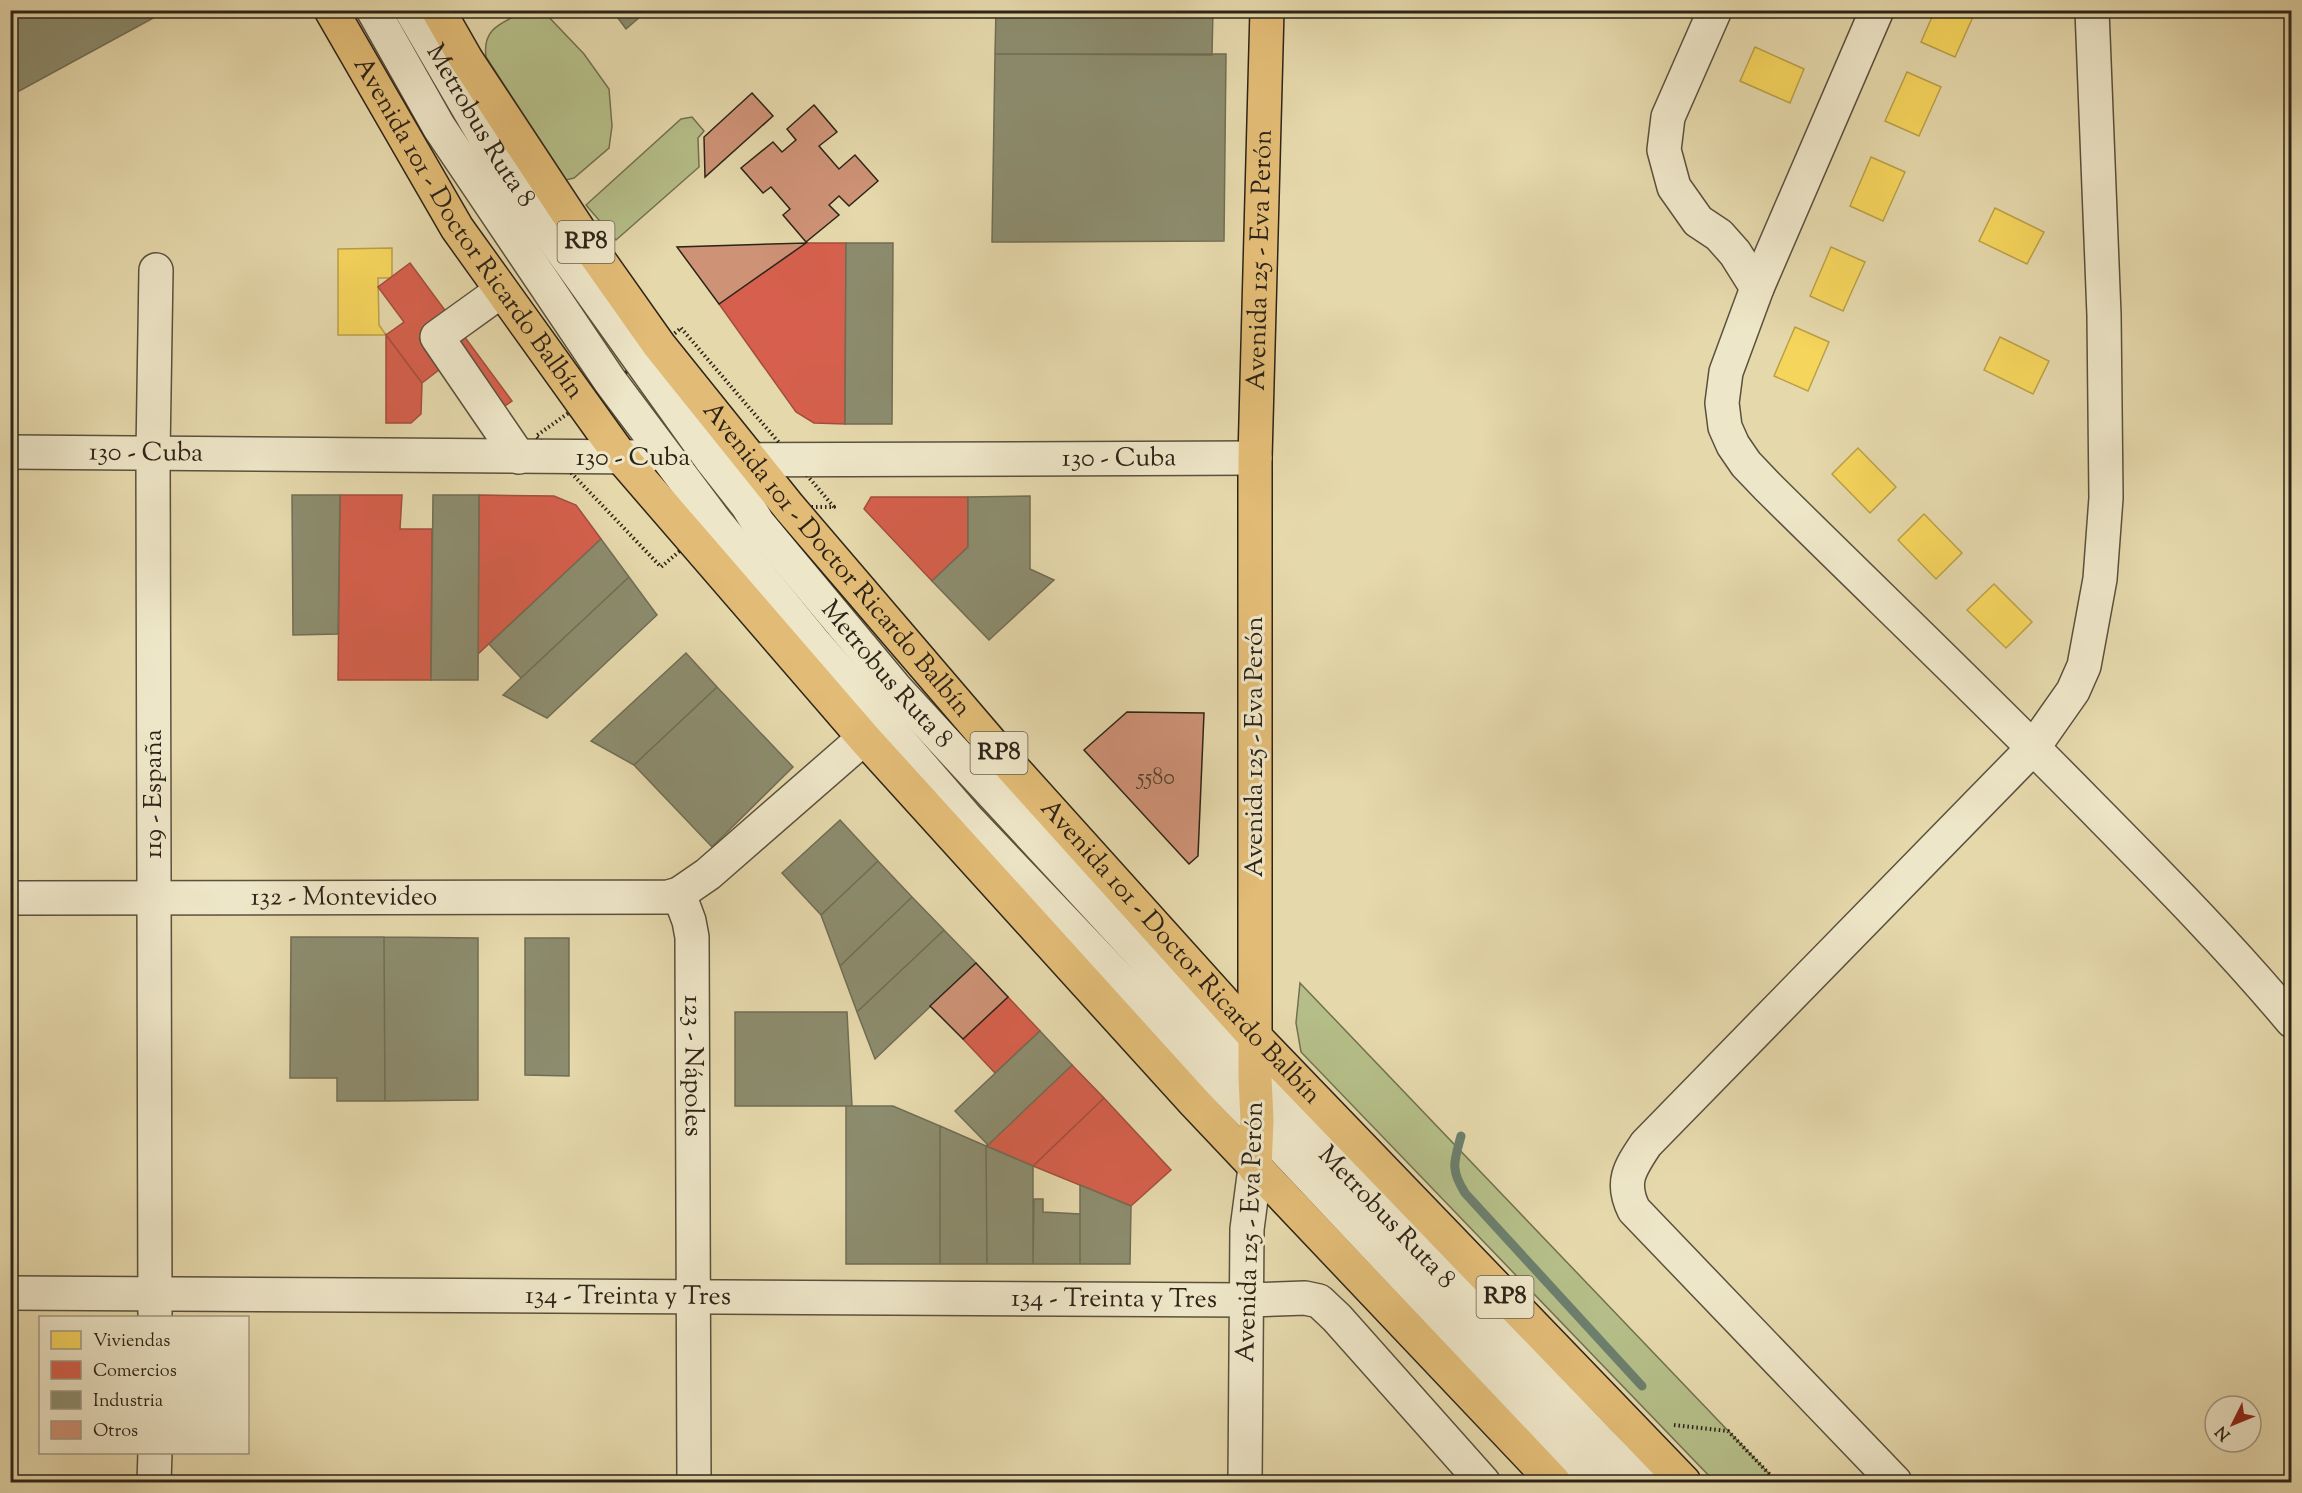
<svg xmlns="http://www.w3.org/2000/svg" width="2302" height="1493" viewBox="0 0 2302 1493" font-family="'Sorts Mill Goudy',serif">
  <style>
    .green { fill: #b5be88; stroke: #717150; stroke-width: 1.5 }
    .homes { fill: #f6d55c; stroke: #baa048; stroke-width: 1.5 }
    .shops { fill: #d6604d; stroke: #a34e3d; stroke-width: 1.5 }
    .industry { fill: #8c8c6e; stroke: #706d54; stroke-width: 1.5 }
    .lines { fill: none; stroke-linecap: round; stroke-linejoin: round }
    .stream { stroke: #6c7f6d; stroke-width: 9 }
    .building { fill: #ce9276; stroke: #2d2418; stroke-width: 1.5 }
    .minor-casing { stroke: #5b513d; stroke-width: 36 }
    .major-casing { stroke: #2d2418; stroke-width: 36 }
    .path { stroke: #2d2418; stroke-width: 4; stroke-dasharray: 1.5 3; stroke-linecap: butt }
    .minor { stroke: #eee6c8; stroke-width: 33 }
    .major { stroke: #e2bc76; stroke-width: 33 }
    .labels { text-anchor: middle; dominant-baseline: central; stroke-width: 6; stroke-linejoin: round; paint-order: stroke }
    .number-label { font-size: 22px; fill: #554030 }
    .shield { fill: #eee6c8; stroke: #675e4d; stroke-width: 1.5 }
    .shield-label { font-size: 24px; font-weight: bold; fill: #2d2418 }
    .street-label { font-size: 26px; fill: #2d2418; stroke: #eee6c8 }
  </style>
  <rect width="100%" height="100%" fill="#e5d8ab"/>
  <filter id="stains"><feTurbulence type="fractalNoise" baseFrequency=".00333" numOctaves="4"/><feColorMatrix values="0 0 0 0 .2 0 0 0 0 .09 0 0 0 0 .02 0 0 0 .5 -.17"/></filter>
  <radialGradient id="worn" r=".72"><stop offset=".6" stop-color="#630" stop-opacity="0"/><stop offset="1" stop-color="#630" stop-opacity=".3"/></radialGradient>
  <path class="green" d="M525 11H543L584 54 609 89 612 126 609 148 574 178 566 180 486 57C482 27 503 23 525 11Z
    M692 117 704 131 698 138 699 167 616 240 586 205 681 119Z
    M1300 983 1777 1482H1715L1301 1052 1296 1023Z"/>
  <path class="homes" d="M1935 10H1976L1955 57 1921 42Z
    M1755 47 1804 69 1790 103 1740 81Z
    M1907 72 1941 87 1919 136 1885 121Z
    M1871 157 1905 172 1883 221 1850 206Z
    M1995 208 2044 232 2027 264 1979 241Z
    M1831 247 1865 262 1843 311 1810 296Z
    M392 248V278H378L379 325 386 335H338V249Z
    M1795 327 1829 342 1808 391 1774 376Z
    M2000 337 2049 361 2033 394 1984 370Z
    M1858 448 1896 487 1870 513 1832 474Z
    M1924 514 1962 553 1936 579 1898 540Z
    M1994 584 2032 622 2006 648 1967 610Z"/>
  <path class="shops" d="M806 243H846L845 424 814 423 796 412 719 304Z
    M410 263 512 401 480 424 439 370 422 383 386 335 404 322 378 287Z
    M386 335 422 383 421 414 411 423H386Z
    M340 495H402L400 529H432L431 680H338Z
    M479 495 554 496 576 505 601 539 478 654Z
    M871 497H968V547L932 581 864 509Z
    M1008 997 1040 1031 995 1073 963 1039Z
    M1072 1065 1104 1098 1033 1166 986 1146Z
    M1104 1098 1171 1170 1131 1206 1033 1166Z"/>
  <path class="industry" d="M10 10H157L159 15 10 96Z
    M612 10H648L626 29Z
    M996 10H1213L1212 55 995 54Z
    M995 54H1226L1224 241 992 242Z
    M846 243H893L892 424H845Z
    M292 495H340L338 634 293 635Z
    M433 495H479L478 680H431Z
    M1030 496V569L1054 580 989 640 932 581 968 547V497Z
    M601 539 629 577 521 678 489 644Z
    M629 577 657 615 547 718 503 695Z
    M686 653 717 687 634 765 591 741Z
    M717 687 793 767 712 847 634 765Z
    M840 820 878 861 821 915 782 873Z
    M878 861 912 897 840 966 821 915Z
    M912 897 944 930 857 1012 840 966Z
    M944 930 976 963 875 1059 857 1012Z
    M291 937H384L385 1101H337V1078H290Z
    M384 937 478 938V1100L385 1101Z
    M525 938H569V1076L525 1075Z
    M735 1012H847L852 1106H735Z
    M1040 1031 1072 1065 988 1145 955 1111Z
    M846 1106H893L940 1126V1264H846Z
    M940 1126 986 1146 987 1264H940Z
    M986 1146 1033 1166V1264H987Z
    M1080 1185 1131 1206 1130 1264H1080Z
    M1034 1199H1043V1212L1080 1214V1264H1033Z"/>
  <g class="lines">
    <path class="stream" d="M1461 1136C1454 1162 1450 1169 1465 1193L1642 1386"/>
  </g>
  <path class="building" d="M752 93 773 116 705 177 704 137Z
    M814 105 837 132 819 146 839 169 855 155 878 181 849 206 839 196 829 205 839 215 806 242 783 215 790 209 771 187 763 193 741 168 773 142 782 152 796 140 787 129Z
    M806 243 719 304 677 247Z
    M1127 712 1204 713 1198 856 1189 864 1084 750Z
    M976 963 1008 997 963 1039 930 1006Z"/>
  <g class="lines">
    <defs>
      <g id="minor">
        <path d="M373 10 439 127 610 381 715 521 812 640 969 821 1187 1050 1257 1120 1597 1482"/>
        <path id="s1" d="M411 10 503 168 710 458 747 505 758 523 897 690 1319 1147 1600 1442 1642 1482"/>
        <path d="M1715 10 1668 117 1664 150 1674 187 1698 221 1719 235 1735 253 1757 288"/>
        <path d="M1877 10 1757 288 1726 372 1722 403 1725 427 1733 445 1746 464 1769 488C1874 592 1981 694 2085 800 2156 872 2227 943 2292 1021"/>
        <path d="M501 291 437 337 519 457"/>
        <path id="s2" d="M10 452 645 457"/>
        <path id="s3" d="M729 460 1255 458"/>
        <path id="s4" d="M679 894 689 921 692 937 694 1482"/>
        <path id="s5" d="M10 898 668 897 679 894 708 874 864 738"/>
        <path id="s6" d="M10 1293 1247 1300 1305 1298 1319 1301 1337 1318 1483 1482"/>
        <path d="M155 1318 153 452 156 270"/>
        <path d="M154 1482 155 1452"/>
        <path d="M1245 1482 1247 1229 1255 1168"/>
        <path d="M1895 1482 1634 1210C1620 1182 1630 1168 1646 1144L2033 748 2073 691 2084 666 2100 579 2106 498 2104 315 2092 10"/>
      </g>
      <g id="major">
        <path id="s7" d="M331 10 457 228 622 458 864 738 1194 1102 1554 1482"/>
        <path id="s8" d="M438 10 466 59 594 253 659 345 789 507 1009 764 1255 1037 1684 1482"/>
        <path id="s9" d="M1255 1168 1257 1120 1255 1078V458L1267 10"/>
      </g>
    </defs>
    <use href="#minor" class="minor-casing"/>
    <use href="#major" class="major-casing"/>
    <path class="path" d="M681 328 834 507H765L747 505 715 521 661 567 536 436 642 361Z
      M1674 1425 1728 1431 1777 1482"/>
    <use href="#minor" class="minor"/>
    <use href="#major" class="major"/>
  </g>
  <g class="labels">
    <g class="number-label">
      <text x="1156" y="779">5580</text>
    </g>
    <g class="shield">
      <rect x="557.5" y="221" width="57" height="42" rx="4.5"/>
      <rect x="970.5" y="732" width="57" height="42" rx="4.5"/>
      <rect x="1476.5" y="1276" width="57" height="42" rx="4.5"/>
    </g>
    <g class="shield-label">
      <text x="586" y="242">RP8</text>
      <text x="999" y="753">RP8</text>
      <text x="1505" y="1297">RP8</text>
    </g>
    <g class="street-label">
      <text stroke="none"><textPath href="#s1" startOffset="135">Metrobus Ruta 8</textPath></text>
      <text stroke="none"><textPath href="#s7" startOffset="258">Avenida 101 - Doctor Ricardo Balbín</textPath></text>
      <text stroke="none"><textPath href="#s9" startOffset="908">Avenida 125 - Eva Perón</textPath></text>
      <text stroke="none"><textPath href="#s2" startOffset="136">130 - Cuba</textPath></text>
      <text x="633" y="458">130 - Cuba</text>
      <text stroke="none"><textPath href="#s3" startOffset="390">130 - Cuba</textPath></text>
      <text stroke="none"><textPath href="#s8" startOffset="680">Avenida 101 - Doctor Ricardo Balbín</textPath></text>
      <text stroke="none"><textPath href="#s1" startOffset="819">Metrobus Ruta 8</textPath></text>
      <text transform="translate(1255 747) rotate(-90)">Avenida 125 - Eva Perón</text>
      <text transform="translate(154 794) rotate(-90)">119 - España</text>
      <text stroke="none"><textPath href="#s5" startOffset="334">132 - Montevideo</textPath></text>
      <text stroke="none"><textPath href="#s8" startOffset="1202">Avenida 101 - Doctor Ricardo Balbín</textPath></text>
      <text stroke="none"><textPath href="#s4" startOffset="174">123 - Nápoles</textPath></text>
      <text stroke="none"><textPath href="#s1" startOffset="1557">Metrobus Ruta 8</textPath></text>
      <text transform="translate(1251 1232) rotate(-88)">Avenida 125 - Eva Perón</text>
      <text stroke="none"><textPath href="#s6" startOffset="618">134 - Treinta y Tres</textPath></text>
      <text stroke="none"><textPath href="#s6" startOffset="1104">134 - Treinta y Tres</textPath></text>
    </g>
  </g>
  <rect width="2302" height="1493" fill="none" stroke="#e5d8ab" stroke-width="36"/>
  <rect x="12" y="12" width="2278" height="1469" fill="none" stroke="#2d2418" stroke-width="3"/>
  <rect x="18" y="18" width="2266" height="1457" fill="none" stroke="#2d2418" stroke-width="1.5"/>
  <rect x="39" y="1316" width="210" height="138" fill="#eee6c8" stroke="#a19882" stroke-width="1.5"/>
  <rect x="51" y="1331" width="30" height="18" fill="#f6d55c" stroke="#a19882" stroke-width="1.5"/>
  <text x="93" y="1346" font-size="18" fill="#2d2418">Viviendas</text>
  <rect x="51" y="1361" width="30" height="18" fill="#d6604d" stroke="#a19882" stroke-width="1.5"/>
  <text x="93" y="1376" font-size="18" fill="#2d2418">Comercios</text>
  <rect x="51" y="1391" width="30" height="18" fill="#8c8c6e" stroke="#a19882" stroke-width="1.5"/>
  <text x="93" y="1406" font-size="18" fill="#2d2418">Industria</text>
  <rect x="51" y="1421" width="30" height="18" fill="#ce9276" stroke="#a19882" stroke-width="1.5"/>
  <text x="93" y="1436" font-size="18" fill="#2d2418">Otros</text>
  <g transform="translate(2233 1424) rotate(227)"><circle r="28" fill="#eee6c8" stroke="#a19882" stroke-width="1.5"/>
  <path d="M0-4.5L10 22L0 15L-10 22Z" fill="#8f2418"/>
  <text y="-9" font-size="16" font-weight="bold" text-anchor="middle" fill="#2d2418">N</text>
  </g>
  <rect width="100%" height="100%" filter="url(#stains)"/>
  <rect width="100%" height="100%" fill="url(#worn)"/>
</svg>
